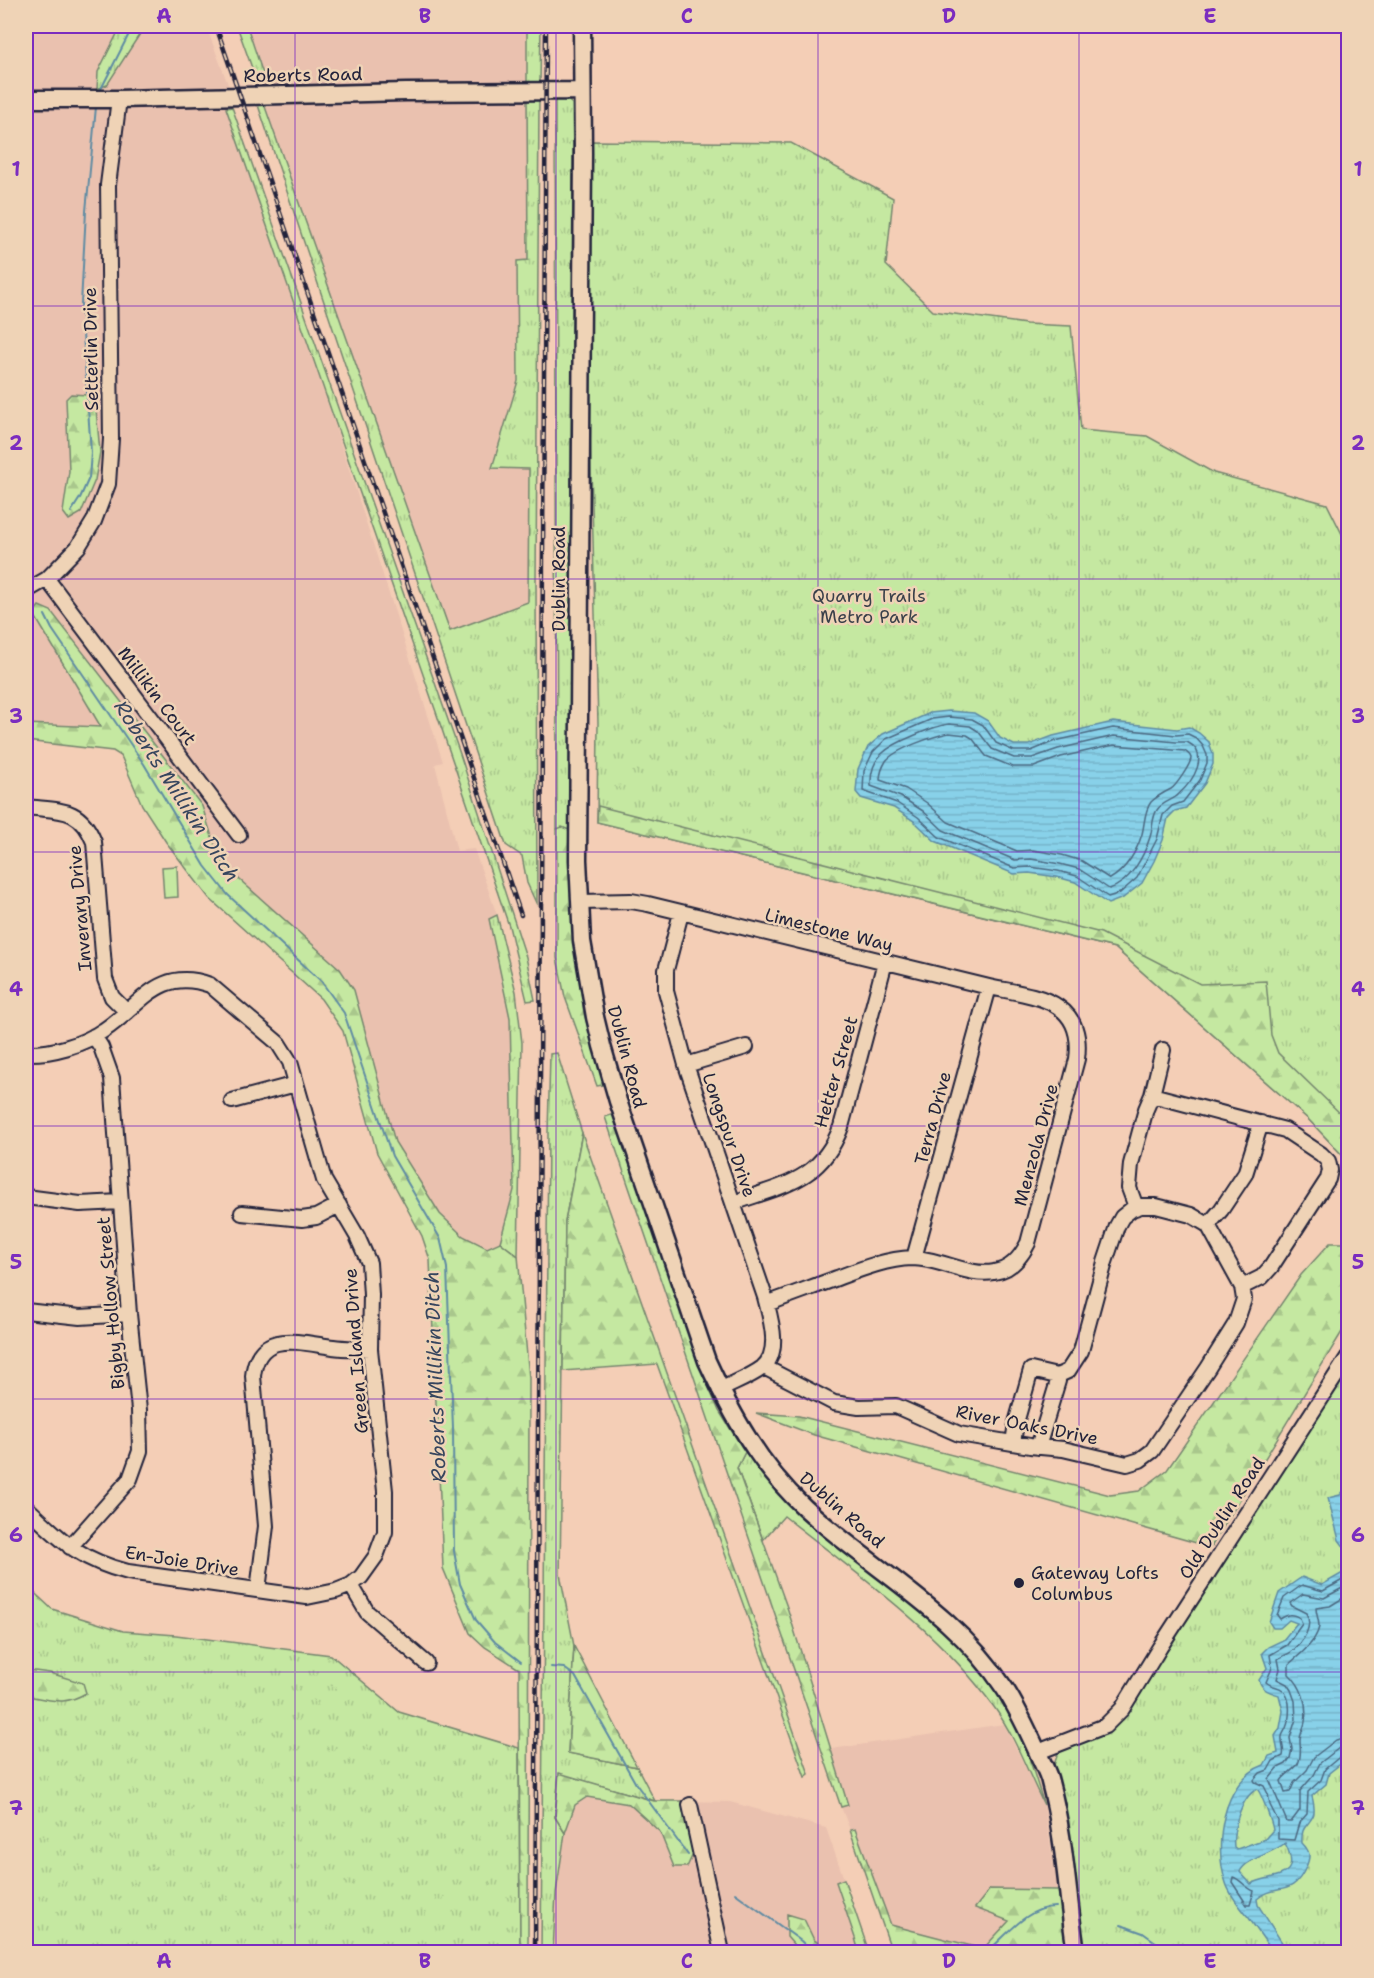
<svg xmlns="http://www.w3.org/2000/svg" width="1374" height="1978" viewBox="0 0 1374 1978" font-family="'Shantell Sans',sans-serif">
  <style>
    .built { fill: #eac1af }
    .grass { fill: url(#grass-tufts); stroke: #74856e; stroke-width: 1.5 }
    .forest { fill: url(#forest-firs); stroke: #74856e; stroke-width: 1.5 }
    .pitch { fill: #c5e8a1; stroke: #74856e; stroke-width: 1.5 }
    .water { fill: url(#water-rules); stroke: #5f8ba3; stroke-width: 1.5; fill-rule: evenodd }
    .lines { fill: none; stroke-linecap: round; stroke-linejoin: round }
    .shore { stroke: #4b6881; stroke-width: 1.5 }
    .stream { stroke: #5f8ba3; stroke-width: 2 }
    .minor-casing { stroke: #22223b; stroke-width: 18 }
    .major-casing { stroke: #22223b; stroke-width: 21 }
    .minor { stroke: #efd3b6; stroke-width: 14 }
    .major { stroke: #efd3b6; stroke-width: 16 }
    .rail-casing { stroke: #22223b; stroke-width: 4.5 }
    .rail { stroke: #efd3b6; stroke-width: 2; stroke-dasharray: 7; stroke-linecap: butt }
    .grid { fill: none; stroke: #7b2cbf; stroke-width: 1.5; stroke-opacity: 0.55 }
    .poi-dot { fill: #22223b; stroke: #efd3b6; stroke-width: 2 }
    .labels { text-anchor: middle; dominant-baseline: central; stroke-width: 5; stroke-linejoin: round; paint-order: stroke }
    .street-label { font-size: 18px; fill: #22223b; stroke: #efd3b6 }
    .park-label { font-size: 18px; fill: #3a404a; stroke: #efd3b6 }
    .poi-label { font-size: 18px; fill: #22223b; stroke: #efd3b6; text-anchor: start }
    .water-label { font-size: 20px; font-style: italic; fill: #36455e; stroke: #efd3b6 }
    .neatline { fill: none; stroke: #7b2cbf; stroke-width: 2 }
    .grid-label { font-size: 20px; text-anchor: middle; font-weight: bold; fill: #7b2cbf }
  </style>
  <defs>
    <pattern id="grass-tufts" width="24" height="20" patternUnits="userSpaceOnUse" patternTransform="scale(1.5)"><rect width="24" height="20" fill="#c5e8a1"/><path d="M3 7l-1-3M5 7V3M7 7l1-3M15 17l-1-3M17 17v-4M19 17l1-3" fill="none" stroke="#a9c78c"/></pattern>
    <pattern id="forest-firs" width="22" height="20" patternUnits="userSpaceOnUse" patternTransform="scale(1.5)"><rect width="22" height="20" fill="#c5e8a1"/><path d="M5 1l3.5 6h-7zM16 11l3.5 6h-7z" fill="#a9c78c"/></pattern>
    <pattern id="water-rules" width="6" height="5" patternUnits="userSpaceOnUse" patternTransform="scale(1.5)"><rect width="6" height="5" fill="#88d1e9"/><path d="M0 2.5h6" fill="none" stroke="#75b3c9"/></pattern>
  </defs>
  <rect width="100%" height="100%" fill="#f4ceb6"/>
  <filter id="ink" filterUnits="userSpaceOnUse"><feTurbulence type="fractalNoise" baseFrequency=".0167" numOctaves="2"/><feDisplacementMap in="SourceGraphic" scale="12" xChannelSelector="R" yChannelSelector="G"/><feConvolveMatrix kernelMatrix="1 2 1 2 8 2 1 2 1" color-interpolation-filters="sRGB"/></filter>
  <g filter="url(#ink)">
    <path class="built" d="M26 26H206L229 87 226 108 332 416 443 762 435 764 457 851 474 849 497 915 489 919 510 1018 514 1190 500 1242 487 1248 463 1236 440 1214 395 1142 354 990 340 969 231 872 215 846 202 806 51 611 33 613 102 727 26 724Z
      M247 26H527L528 261H517L518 381 492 467 529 469 528 603 450 631 263 101 257 82 263 73Z
      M1004 1724 1044 1805 1058 1890 990 1889 1009 1920 983 1949 891 1925 855 1829 850 1830 841 1807 848 1804 831 1749Z
      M587 1797 629 1804 660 1832 693 1854 682 1801 730 1802 826 1828 844 1879 836 1883 855 1938 859 1952H833L814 1940 804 1919 787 1937 800 1952H553L556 1893 565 1833 575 1805Z"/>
    <path class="grass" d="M121 26H145L107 85 97 89 98 72Z
      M237 26H247L263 74 257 82Z
      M527 26H541L540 83H527Z
      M527 96 539 97 536 583 537 905 527 883 522 856 506 845 257 102 263 101 450 631 528 602 529 469 492 468 518 381 517 261 528 260Z
      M555 96 565 97 572 104 573 154 569 830 562 828 557 829Z
      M232 107 460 754 526 957 535 1000 527 1001 509 926 435 709 226 108Z
      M591 141 791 143 893 198 886 265 933 311 1026 324 1071 326 1081 430 1147 436 1214 473 1327 504 1348 546V1161L1309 1120 1115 948 597 822 598 723 587 321Z
      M497 915 516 992 522 1043 518 1256 500 1242 514 1190 510 1018 489 919Z
      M557 1053 582 1133 565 1221 560 1574 574 1646 568 1753 637 1767 655 1801 559 1774 555 1817 565 1833 556 1893 553 1952H541L548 1133 550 1054Z
      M1348 1363V1952H1084L1068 1851 1065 1808 1054 1765 1059 1750 1106 1728Z
      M745 1452 786 1499 929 1613 983 1672 1004 1702 1024 1741 1044 1805C1028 1773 1015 1736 994 1707 938 1630 858 1575 784 1516L763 1540 737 1468Z
      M26 1585 52 1609 123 1631 176 1635 331 1655 399 1712 519 1748 520 1952H26Z"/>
    <path class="forest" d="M71 394 87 395 95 399 100 452 95 480 81 513 69 520 63 512 69 471 66 399Z
      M39 606 51 611 202 806 215 846 231 872 340 969 354 990 395 1142 440 1214 463 1236 487 1248 500 1242 518 1256 529 1378 528 1952H520L519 1669 485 1647 470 1633 443 1568 430 1260 422 1236 377 1153 343 1031 321 999 209 898 166 842 142 805 121 756 113 751 26 741V724L101 727 33 613Z
      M598 806 1101 933 1200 984 1266 981 1271 1035 1278 1053 1348 1121V1161L1309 1120 1115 948 597 822Z
      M562 827 569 830 576 954 584 1013 604 1085 597 1086 565 997 557 958V829Z
      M614 1114 704 1377 719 1411 745 1452 737 1468 788 1610 848 1805 841 1807 605 1117Z
      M582 1133 809 1774 805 1777 657 1364 563 1371 565 1221Z
      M1330 1243H1348V1322L1211 1547 814 1435 756 1413 799 1416 1110 1495 1139 1491 1167 1470 1301 1275Z
      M574 1646 637 1767 568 1753Z
      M27 1670 50 1673 83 1683 86 1693C66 1705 55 1701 33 1697L26 1684Z
      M559 1773 654 1801H682L693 1854 687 1867H674L660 1832 629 1804 587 1797 575 1805 565 1833 555 1817Z
      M855 1829 891 1925 983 1949 1009 1921 975 1908 990 1889 1058 1890 1069 1952H892L850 1830Z
      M844 1879 869 1952H859L855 1938 836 1882Z
      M787 1914 804 1919 814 1940 833 1952H800L787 1937Z"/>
    <path class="pitch" d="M177 866 178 897 164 898 162 867Z"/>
    <path class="water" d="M949 711 974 713 988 721 1000 738 1014 745H1029L1053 736 1113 722 1177 729 1189 727 1199 733 1209 742 1213 754V764L1205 783 1186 808 1175 811 1168 818 1163 840 1154 861 1142 883 1123 898 1108 904 1075 882 1057 877 1029 873 1014 874 935 841 914 821 894 808 861 798 856 792 858 769 868 747 883 734 930 713Z
      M1348 1486V1552L1339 1540 1328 1498 1340 1495Z
      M1348 1570V1758L1329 1773 1326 1784 1312 1796C1313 1802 1316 1810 1313 1816 1307 1828 1301 1825 1302 1843 1310 1851 1311 1856 1306 1867 1292 1899 1276 1883 1257 1899L1258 1905 1288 1952H1273C1265 1941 1257 1930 1249 1918 1241 1908 1230 1896 1226 1883 1213 1846 1222 1780 1264 1765L1269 1756 1278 1753 1275 1736 1280 1728 1283 1711 1279 1695C1269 1692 1262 1690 1259 1680L1267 1668 1262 1653 1268 1647 1283 1640 1297 1623 1289 1620 1280 1628H1273L1269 1622 1279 1593 1302 1577 1322 1585ZM1257 1789C1261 1792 1272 1823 1273 1830L1265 1839 1237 1849 1234 1847C1232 1830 1241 1797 1257 1789ZM1285 1843C1304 1881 1272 1873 1251 1884L1240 1872C1245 1859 1274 1853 1285 1843Z"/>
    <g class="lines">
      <path class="shore" d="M949 717 972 719 983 725 996 743 1014 751H1031L1055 741 1113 728 1176 735 1188 734 1196 738 1203 746 1207 755V763L1200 780 1183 802 1172 806 1163 815 1157 839 1137 878 1120 893 1108 897 1077 876 1058 871 1030 867 1014 868 939 837 918 817 897 803 863 791 864 771 873 752 886 739 932 719Z
        M949 724 970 726 978 731 992 749 1014 758H1032L1058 749 1114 736 1176 742H1187C1211 754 1193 781 1179 794 1173 801 1163 801 1157 810 1152 817 1153 828 1150 837 1144 856 1130 883 1109 889L1079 869 1060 864 1031 859 1015 860 943 830 923 811 901 797 871 786C869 756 889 746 913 736 925 731 935 726 949 724Z
        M949 733 967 735 972 738 986 756 1013 767H1034L1061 757 1114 745 1185 751C1187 753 1190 754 1191 758 1191 764 1176 786 1171 789 1163 793 1157 796 1151 802 1144 811 1145 823 1142 834 1137 851 1126 870 1110 879L1082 861 1062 855 1033 850 1017 851 948 822 927 803 906 789 880 780C880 774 883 766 886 761 895 749 934 736 949 733Z
        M1348 1577 1323 1591 1302 1585 1284 1598 1277 1615 1280 1619C1288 1614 1291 1613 1300 1618L1302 1624 1287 1645 1270 1655 1272 1668 1266 1682C1271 1687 1278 1686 1283 1690 1292 1699 1290 1718 1286 1728 1285 1731 1282 1734 1282 1737 1281 1744 1285 1749 1283 1756L1273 1761 1268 1770 1260 1773 1254 1780 1255 1782 1264 1786 1268 1794 1270 1805 1278 1821V1839L1294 1840 1299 1823 1307 1814 1308 1792 1321 1780 1325 1769 1343 1754 1348 1753
        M1348 1585 1324 1598 1303 1594 1290 1603 1292 1606 1306 1613C1314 1626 1303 1643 1291 1652 1287 1655 1282 1656 1278 1659L1280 1669 1277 1679 1287 1684 1291 1690 1295 1701 1296 1719 1290 1738 1292 1749 1290 1758 1286 1764 1278 1768 1269 1779 1287 1822H1291L1300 1810V1791L1314 1775 1320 1763 1339 1748 1348 1746
        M1348 1595 1330 1606 1316 1608C1316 1614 1319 1620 1319 1627 1316 1642 1300 1655 1289 1664V1674C1302 1686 1308 1704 1305 1722 1304 1728 1300 1734 1300 1740 1300 1749 1302 1755 1298 1764 1293 1771 1285 1774 1281 1781L1285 1793 1290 1792 1294 1783 1307 1770 1314 1757 1336 1740 1348 1737
        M1233 1877C1240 1879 1246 1888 1254 1891L1250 1905H1247L1232 1882Z"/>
      <path class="stream" d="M100 91 133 26
        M71 512 80 498 89 478 91 453 81 304 86 211 96 107
        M45 615 52 629 144 764 205 866 228 895 321 981 344 1013 392 1156 440 1238 447 1268 453 1428 454 1551 460 1584 476 1620 495 1642 521 1662
        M551 1667 564 1668 575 1676 636 1784 688 1855
        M735 1893 801 1941 812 1952
        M1121 1925 1143 1933 1157 1943 1177 1952
        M987 1952C1006 1936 1028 1906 1056 1907"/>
      <defs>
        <path id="minor" d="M47 579 239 835
          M26 591 47 579 78 547 94 521 108 484 111 439 108 185 119 99
          M26 807C59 811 80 806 94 842L105 979 112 997 127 1012
          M580 902 631 901 648 904 989 987C1033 996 1085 998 1077 1059L1028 1243C1021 1257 1011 1270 994 1272 969 1277 939 1258 912 1258 886 1259 861 1269 837 1278 813 1287 790 1295 767 1304
          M681 913 666 970V991L686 1065 765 1297C770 1317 782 1352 762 1368 750 1377 733 1383 720 1390
          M26 1053C51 1054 83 1045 104 1030 141 1006 158 966 210 985L278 1043 290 1062 324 1180 357 1236 369 1263 371 1295 370 1349 385 1491V1532L376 1556 361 1577 351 1585 336 1591 307 1597 128 1572C79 1560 61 1540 26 1507
          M686 1065 746 1047
          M1152 1095 1285 1130 1321 1154 1328 1161 1330 1170 1328 1179 1271 1267 1262 1277 1242 1287
          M232 1101 296 1084
          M26 1197 80 1204 121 1202
          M733 1203C783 1185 821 1181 841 1127L885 962
          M1136 1207 1129 1188 1131 1164 1146 1109 1152 1095 1163 1050
          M242 1213 302 1219 316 1217 339 1205
          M1208 1225 1221 1210 1245 1174 1261 1123
          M914 1258 989 987
          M26 1311 80 1317 129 1314
          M764 1367 834 1403 859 1407 896 1406 959 1434 1030 1446 1063 1449 1127 1464 1140 1460 1152 1451 1208 1368 1236 1323 1244 1299 1242 1287 1208 1225 1191 1215 1156 1206H1141L1132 1209 1122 1217 1117 1226 1105 1262 1081 1351 1068 1371 1057 1376
          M1013 1443 1016 1423 1031 1370 1057 1376 1058 1381 1038 1447
          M70 1547 130 1479 140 1451 139 1410 129 1314 112 1078 101 1047 94 1036
          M351 1585 367 1612 426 1663
          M258 1590 266 1526 253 1376C258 1328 301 1343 333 1347 345 1349 358 1348 370 1349
          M1038 1752 1105 1726 1122 1709 1160 1647 1348 1357
          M690 1805 722 1952"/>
        <path id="major" d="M582 26 583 154 578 860 582 941 595 1017 602 1046 618 1101 707 1361C732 1415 760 1466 804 1507 871 1569 954 1611 1005 1689 1018 1709 1028 1731 1038 1753 1042 1763 1048 1772 1050 1782 1065 1838 1067 1896 1076 1952
          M26 99H119L406 92 582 91"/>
      </defs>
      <use href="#minor" class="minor-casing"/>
      <use href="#major" class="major-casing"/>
      <use href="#minor" class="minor"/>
      <use href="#major" class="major"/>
      <defs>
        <path id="rail" d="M216 26 521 915
          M535 1952 546 26"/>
      </defs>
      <use href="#rail" class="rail-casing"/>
      <use href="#rail" class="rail"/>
    </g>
  </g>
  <path class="grid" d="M295 26V1952M556 26V1952M818 26V1952M1079 26V1952M26 306H1348M26 579H1348M26 852H1348M26 1126H1348M26 1399H1348M26 1672H1348"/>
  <circle class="poi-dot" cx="1019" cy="1583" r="6"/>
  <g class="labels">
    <g class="street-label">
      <text transform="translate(303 75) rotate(-1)">Roberts Road</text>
      <text transform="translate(91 349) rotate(-91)">Setterlin Drive</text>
      <text transform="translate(559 579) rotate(-90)">Dublin Road</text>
      <text transform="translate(157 696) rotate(53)">Millikin Court</text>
      <text transform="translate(80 908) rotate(-95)">Inverary Drive</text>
      <text transform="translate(829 930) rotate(14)">Limestone Way</text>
      <text transform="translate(627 1057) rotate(75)">Dublin Road</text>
      <text transform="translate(836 1072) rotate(-74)">Hetter Street</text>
      <text transform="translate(933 1118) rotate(-75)">Terra Drive</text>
      <text transform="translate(729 1135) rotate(71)">Longspur Drive</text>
      <text transform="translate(1036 1145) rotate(-75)">Menzola Drive</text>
      <text transform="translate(111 1303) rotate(-95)">Bigby Hollow Street</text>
      <text transform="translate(356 1351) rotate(-94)">Green Island Drive</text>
      <text transform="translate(1027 1425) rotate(11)">River Oaks Drive</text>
      <text transform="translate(842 1510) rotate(41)">Dublin Road</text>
      <text transform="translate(1222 1518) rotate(-57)">Old Dublin Road</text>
      <text transform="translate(182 1561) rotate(9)">En-Joie Drive</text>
    </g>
    <g class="park-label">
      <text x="869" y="596">Quarry Trails<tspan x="869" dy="21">Metro Park</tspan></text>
    </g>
    <g class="poi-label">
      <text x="1031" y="1573">Gateway Lofts<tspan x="1031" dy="21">Columbus</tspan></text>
    </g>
    <g class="water-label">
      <text transform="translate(177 791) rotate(57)">Roberts Millikin Ditch</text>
      <text transform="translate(435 1377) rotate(-92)">Roberts Millikin Ditch</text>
    </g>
  </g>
  <rect width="1374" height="1978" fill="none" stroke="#efd3b6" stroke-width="66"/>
  <rect x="33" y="33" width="1308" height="1912" class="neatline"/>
  <g class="grid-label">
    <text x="164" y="23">A</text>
    <text x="425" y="23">B</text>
    <text x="687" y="23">C</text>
    <text x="949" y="23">D</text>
    <text x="1210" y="23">E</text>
    <text x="16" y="176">1</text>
    <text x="1358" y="176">1</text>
    <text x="16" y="450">2</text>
    <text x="1358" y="450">2</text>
    <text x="16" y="723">3</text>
    <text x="1358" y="723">3</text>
    <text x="16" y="996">4</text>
    <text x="1358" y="996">4</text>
    <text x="16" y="1269">5</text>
    <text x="1358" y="1269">5</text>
    <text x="16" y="1542">6</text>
    <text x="1358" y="1542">6</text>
    <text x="16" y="1815">7</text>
    <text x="1358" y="1815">7</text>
    <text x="164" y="1968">A</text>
    <text x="425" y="1968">B</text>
    <text x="687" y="1968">C</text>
    <text x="949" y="1968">D</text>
    <text x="1210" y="1968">E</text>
  </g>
</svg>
